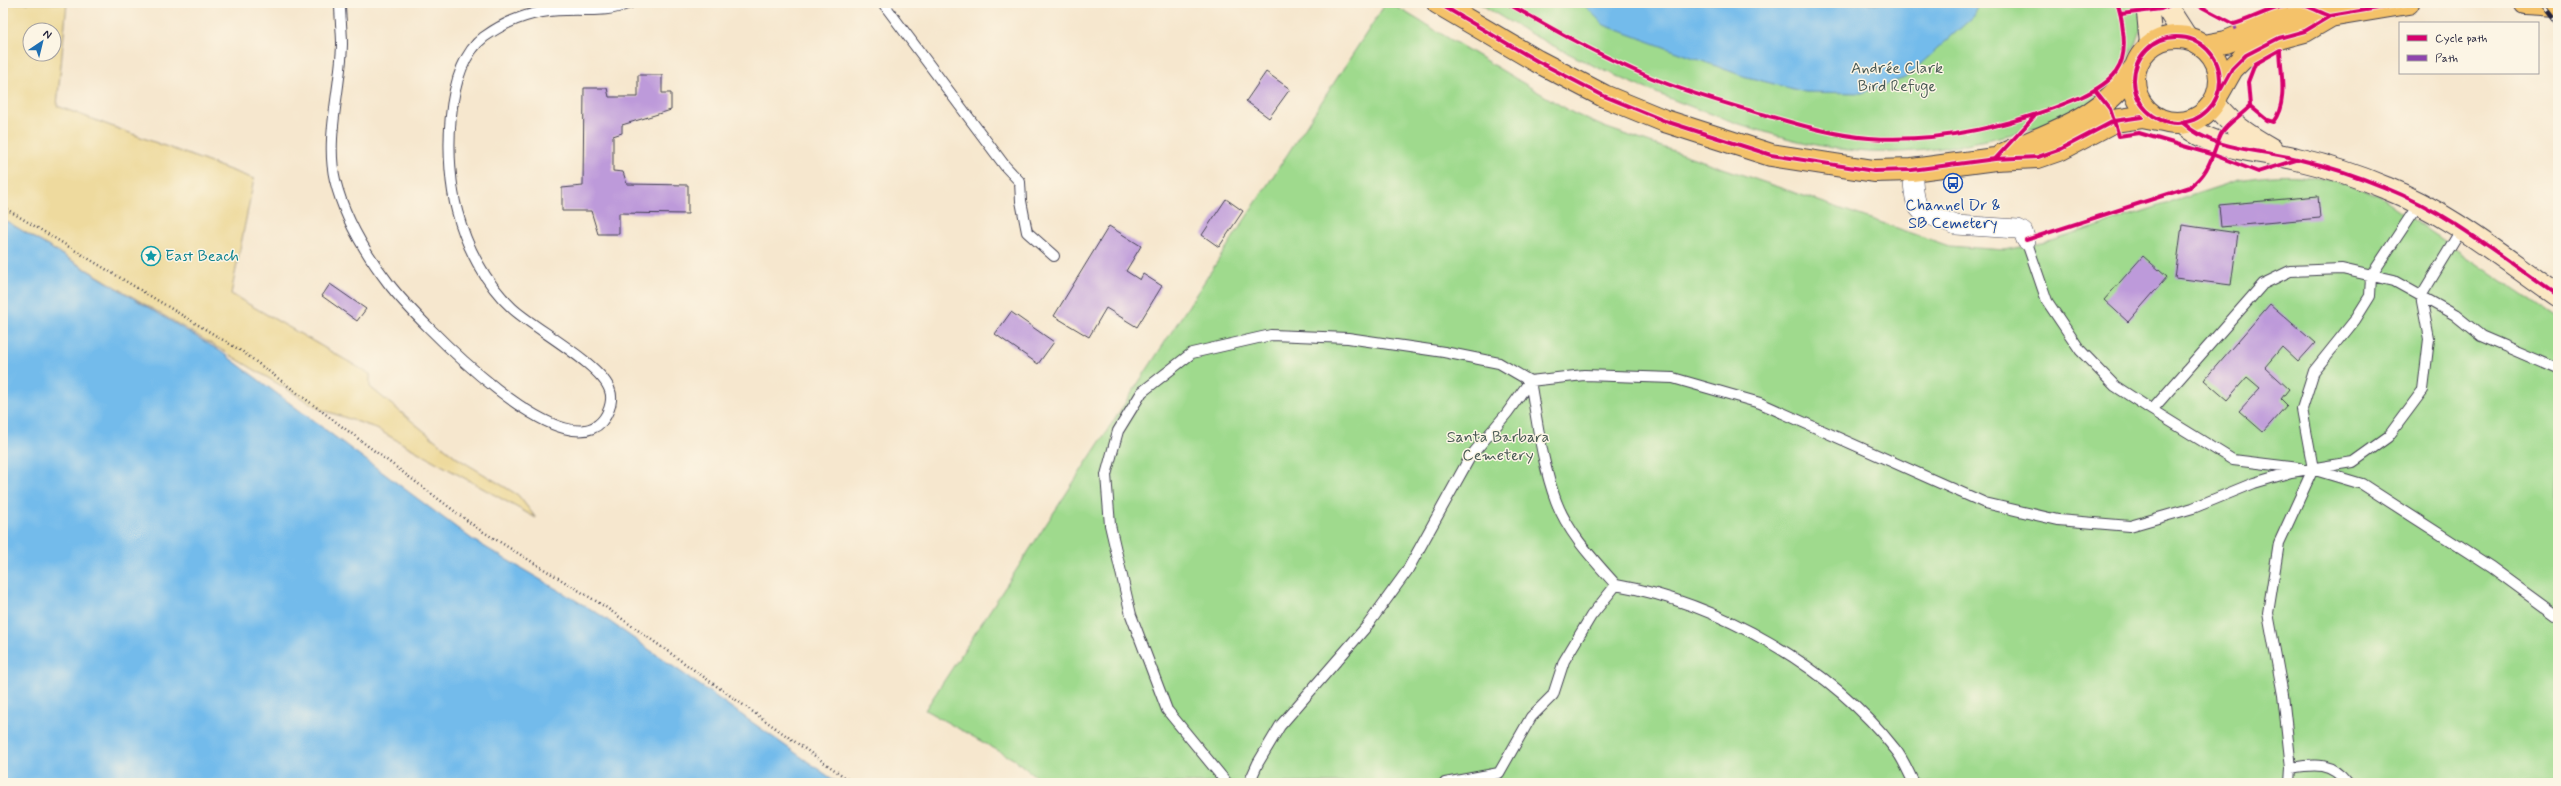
<svg xmlns="http://www.w3.org/2000/svg" width="2561" height="786" viewBox="0 0 2561 786" font-family="Mynerve,sans-serif">
  <style>
    .green { fill: #9fda8d; stroke: #607e64 }
    .sand { fill: #eeda9e; stroke: #887e6c; fill-rule: evenodd }
    .water { fill: #73bbeb; stroke: #4a6e93 }
    .building { fill: #bd9ada }
    .lines { fill: none; stroke-linecap: round; stroke-linejoin: round }
    .lane-casing { stroke: #424051; stroke-width: 12 }
    .street-casing { stroke: #424051; stroke-width: 20 }
    .secondary-casing { stroke: #424051; stroke-width: 24 }
    .primary-casing { stroke: #424051; stroke-width: 24 }
    .path { stroke: #424051; stroke-width: 2.5; stroke-dasharray: 1 3; stroke-linecap: butt }
    .lane { stroke: #fff; stroke-width: 10 }
    .street { stroke: #fff; stroke-width: 19 }
    .secondary { stroke: #fbe7c3; stroke-width: 22 }
    .primary { stroke: #f4c26a; stroke-width: 22 }
    .rail-casing { stroke: #22223b; stroke-width: 4.5 }
    .rail { stroke: #fcf5e5; stroke-width: 3; stroke-dasharray: 9; stroke-linecap: butt }
    .quiet { stroke: #8e44ad; stroke-width: 3; stroke-dasharray: 6 3; stroke-linecap: butt }
    .cycleway-casing { stroke: #fcf5e5; stroke-width: 6 }
    .cycleway { stroke: #d6006c; stroke-width: 4 }
    .labels { text-anchor: middle; dominant-baseline: central; stroke-width: 3; stroke-linejoin: round; paint-order: stroke }
    .park-label { font-size: 16px; fill: #485954; stroke: #fcf5e5 }
    .transit-label { font-size: 16px; fill: #164399; stroke: #fcf5e5 }
    .culture-label { font-size: 16px; fill: #0d838f; stroke: #fcf5e5; text-anchor: start }
  </style>
  <rect width="100%" height="100%" fill="#fcf5e5"/>
  <filter id="ink" filterUnits="userSpaceOnUse"><feTurbulence type="fractalNoise" baseFrequency=".025" numOctaves="2"/><feDisplacementMap in="SourceGraphic" scale="8" xChannelSelector="R" yChannelSelector="G"/><feConvolveMatrix kernelMatrix="1 2 1 2 8 2 1 2 1" color-interpolation-filters="sRGB"/></filter>
  <filter id="wash" filterUnits="userSpaceOnUse"><feTurbulence type="fractalNoise" baseFrequency=".012" numOctaves="4" result="noise"/><feDisplacementMap in="SourceGraphic" scale="16" xChannelSelector="R" yChannelSelector="G"/><feGaussianBlur stdDeviation="0.9" result="paint"/><feColorMatrix in="noise" values="0 0 0 0 0 0 0 0 0 0 0 0 0 0 0 0 0 1.4 0 .05"/><feComposite in="paint" operator="in"/></filter>
  <g filter="url(#wash)">
    <rect width="100%" height="100%" fill="#f6e7ce"/>
    <path class="green" d="M1386 3H1390L1573 113 1604 127 1949 246 2005 250 2052 241 2239 180C2292 171 2330 175 2379 197L2558 319V783H1044L1015 760 925 710Z
      M1479 3H2139C2140 9 2143 16 2142 22 2139 49 2116 79 2097 97 2073 121 2031 130 1999 137 1956 147 1913 154 1869 152 1816 149 1765 133 1716 116 1634 86 1552 50 1479 3Z"/>
    <path class="sand" d="M3 3H67L57 106 254 179 231 294 370 374V387L457 458 518 495 536 518 373 427 320 409 3 219ZM30 30H54V54H30Z"/>
    <path class="water" d="M1582 3H1980L1974 16 1905 78 1862 93 1805 92 1743 76 1604 25Z
      M3 219 220 351 473 540 599 614 838 783H3Z"/>
    <g id="blocks">
      <path class="building" d="M1266 72 1290 89 1269 118 1246 101Z
        M638 75H662V93H671V110L622 125V133L613 136V171L623 172 627 184 688 185V214L619 213V234H598L591 211H562V188L583 186 584 88H607L609 97H638Z
        M2318 196 2320 218 2221 227 2219 205Z
        M1226 199 1243 211 1219 247 1202 235Z
        M2182 225 2238 233 2231 285 2175 278Z
        M1109 226 1141 246 1126 271 1140 280 1143 274 1162 286 1137 327 1106 308 1089 337 1054 316Z
        M2143 256 2167 277 2128 322 2104 300Z
        M330 284 366 309 357 321 322 296Z
        M2270 304 2315 343 2298 362 2282 347 2265 367 2289 389 2281 399 2287 405 2263 432 2239 411 2260 388 2247 377 2227 400 2204 380Z
        M1011 312 1054 342 1038 364 995 334Z"/>
    </g>
  </g>
  <g filter="url(#ink)">
    <use href="#blocks" fill-opacity="0" stroke="#424051" stroke-width="1"/>
    <g class="lines">
      <defs>
        <path id="lane" d="M340 3C340 17 342 31 342 44 341 87 325 139 335 180 344 217 366 254 389 284 413 315 579 491 609 409 611 404 612 396 610 391 603 365 533 328 512 308 485 283 466 246 457 211 445 166 443 68 484 37 509 19 535 10 566 10 592 9 604 13 630 3
          M883 3 1005 166 1020 182 1021 201 1027 232 1054 256
          M2026 240 2047 301 2080 350 2115 386 2152 410 2263 284 2290 271 2342 269 2394 281 2455 315 2481 336 2558 369
          M2152 410 2233 460 2299 468
          M2315 470 2362 484 2491 567 2558 616
          M2291 768C2315 764 2331 762 2347 783
          M1227 783 1167 710 1131 615 1110 525 1106 475 1118 431 1142 392 1192 353 1271 335 1348 338 1444 352 1499 363 1530 381 1584 375 1673 378 1760 403 1985 503 2058 520 2130 526 2193 508 2254 483 2291 472 2353 462 2388 437 2423 390 2429 339 2421 296 2461 230
          M1249 783 1258 763 1280 726 1367 626 1407 571 1470 457 1507 413 1530 381C1537 419 1542 464 1556 501 1568 533 1593 559 1616 585
          M1445 783 1499 773 1531 717 1553 695 1564 661 1591 616 1616 585C1719 603 1830 666 1895 749 1903 758 1908 772 1914 783
          M2290 783 2291 768 2283 695 2268 613 2279 543 2313 469 2302 409 2314 371 2355 320 2370 296 2371 276 2420 202"/>
        <path id="street" d="M1912 170C1914 183 1912 206 1924 213L1956 225 2018 229 2023 232 2026 240"/>
        <path id="secondary" d="M2147 3 2151 44
          M2164 3 2186 37
          M2214 103C2230 124 2248 136 2271 149
          M2183 123C2214 151 2258 149 2297 159 2327 166 2358 176 2386 188 2449 213 2503 258 2558 296"/>
        <path id="primary" d="M1438 3 1537 61 1604 96 1665 121 1771 155 1874 171 1912 170 1995 159 2038 157 2061 149 2114 121 2142 117 2163 121
          M2525 3 2558 5
          M2134 80a43 43 0 1 1 86 0a43 43 0 1 1-86 0Z
          M2204 46 2226 42 2274 22 2296 16H2330L2408 3
          M2219 92 2232 69 2246 55 2279 38 2305 31 2329 17
          M2002 155C2053 131 2102 120 2134 69"/>
      </defs>
      <use href="#lane" class="lane-casing"/>
      <use href="#street" class="street-casing"/>
      <use href="#secondary" class="secondary-casing"/>
      <use href="#primary" class="primary-casing"/>
      <path class="path" d="M3 207 243 352 477 528 604 606 853 783"/>
      <use href="#lane" class="lane"/>
      <use href="#street" class="street"/>
      <use href="#secondary" class="secondary"/>
      <use href="#primary" class="primary"/>
      <defs>
        <path id="rail" d="M2543 3 2558 22"/>
      </defs>
      <use href="#rail" class="rail-casing"/>
      <use href="#rail" class="rail"/>
      <path class="quiet" d="M2234 24 2237 32"/>
      <defs>
        <path id="cycleway" d="M1438 3 1537 61 1604 96 1665 121 1771 155 1874 171 1912 170 1995 159 2038 157 2061 149 2114 121 2142 117
          M1507 3C1554 30 1602 57 1652 78 1688 93 1725 103 1762 114 1797 124 1832 135 1869 138 1940 143 2016 125 2081 97 2113 82 2128 68 2123 31 2122 21 2121 13 2117 3
          M2194 3 2234 24C2257 18 2281 0 2306 6 2314 9 2322 13 2330 16
          M2121 14 2161 9 2175 3
          M2134 80a43 43 0 1 1 86 0a43 43 0 1 1-86 0Z
          M2221 89 2232 69 2246 55 2279 38 2305 31 2330 16 2408 3
          M2095 90 2110 109 2119 136 2139 133 2214 155 2258 172 2296 160
          M2183 123C2214 151 2258 149 2297 159 2327 166 2358 176 2386 188 2449 213 2503 258 2558 296
          M1995 159 2034 117
          M2026 240 2190 187C2211 171 2211 156 2221 134 2227 123 2242 115 2250 106L2248 82 2255 64 2280 50C2281 74 2288 103 2273 122L2267 120 2250 106"/>
      </defs>
      <use href="#cycleway" class="cycleway-casing"/>
      <use href="#cycleway" class="cycleway"/>
    </g>
  </g>
  <defs>
    <symbol id="bus-ring" viewBox="-11 -11 22 22"><circle r="9.5" fill="#fcf5e5" stroke="#1a4fb4" stroke-width="1.5"/><path d="M-5-6H5V4H4V6H2V4H-2V6H-4V4H-5ZM-3.5-4V0h7V-4ZM-3.5 1.2v1.5H-2V1.2ZM2 1.2v1.5H3.5V1.2Z" fill="#1a4fb4"/></symbol>
    <symbol id="sight-ring" viewBox="-11 -11 22 22"><circle r="9.5" fill="#fcf5e5" stroke="#0f9aa8" stroke-width="1.5"/><path d="M0-6L1.8-2.2L6-1.7L2.9 1.2L3.7 5.4L0 3.3L-3.7 5.4L-2.9 1.2L-6-1.7L-1.8-2.2Z" fill="#0f9aa8"/></symbol>
  </defs>
  <g fill-rule="evenodd">
    <use href="#bus-ring" x="1942" y="172" width="22" height="22"/>
    <use href="#sight-ring" x="140" y="245" width="22" height="22"/>
  </g>
  <g class="labels">
    <g class="park-label">
      <text x="1897" y="68">Andrée Clark<tspan x="1897" dy="18">Bird Refuge</tspan></text>
      <text x="1498" y="437">Santa Barbara<tspan x="1498" dy="18">Cemetery</tspan></text>
    </g>
    <g class="transit-label">
      <text x="1953" y="205">Channel Dr &amp;<tspan x="1953" dy="18">SB Cemetery</tspan></text>
    </g>
    <g class="culture-label">
      <text x="165" y="256">East Beach</text>
    </g>
  </g>
  <rect width="2561" height="786" fill="none" stroke="#fcf5e5" stroke-width="16"/>
  <rect x="2399" y="22" width="140" height="52" fill="#fcf5e5" stroke="#a5a1a1"/>
  <rect x="2407" y="35" width="20" height="6" fill="#d6006c" stroke="#a5a1a1"/>
  <text x="2435" y="42" font-size="12" fill="#22223b">Cycle path</text>
  <rect x="2407" y="55" width="20" height="6" fill="#8e44ad" stroke="#a5a1a1"/>
  <text x="2435" y="62" font-size="12" fill="#22223b">Path</text>
  <g transform="translate(42 42) rotate(35)"><circle r="19" fill="#fcf5e5" stroke="#a5a1a1"/>
  <path d="M0-3L7 15L0 10L-7 15Z" fill="#1f6fb2"/>
  <text y="-6" font-size="11" font-weight="bold" text-anchor="middle" fill="#22223b">N</text>
  </g>
</svg>
